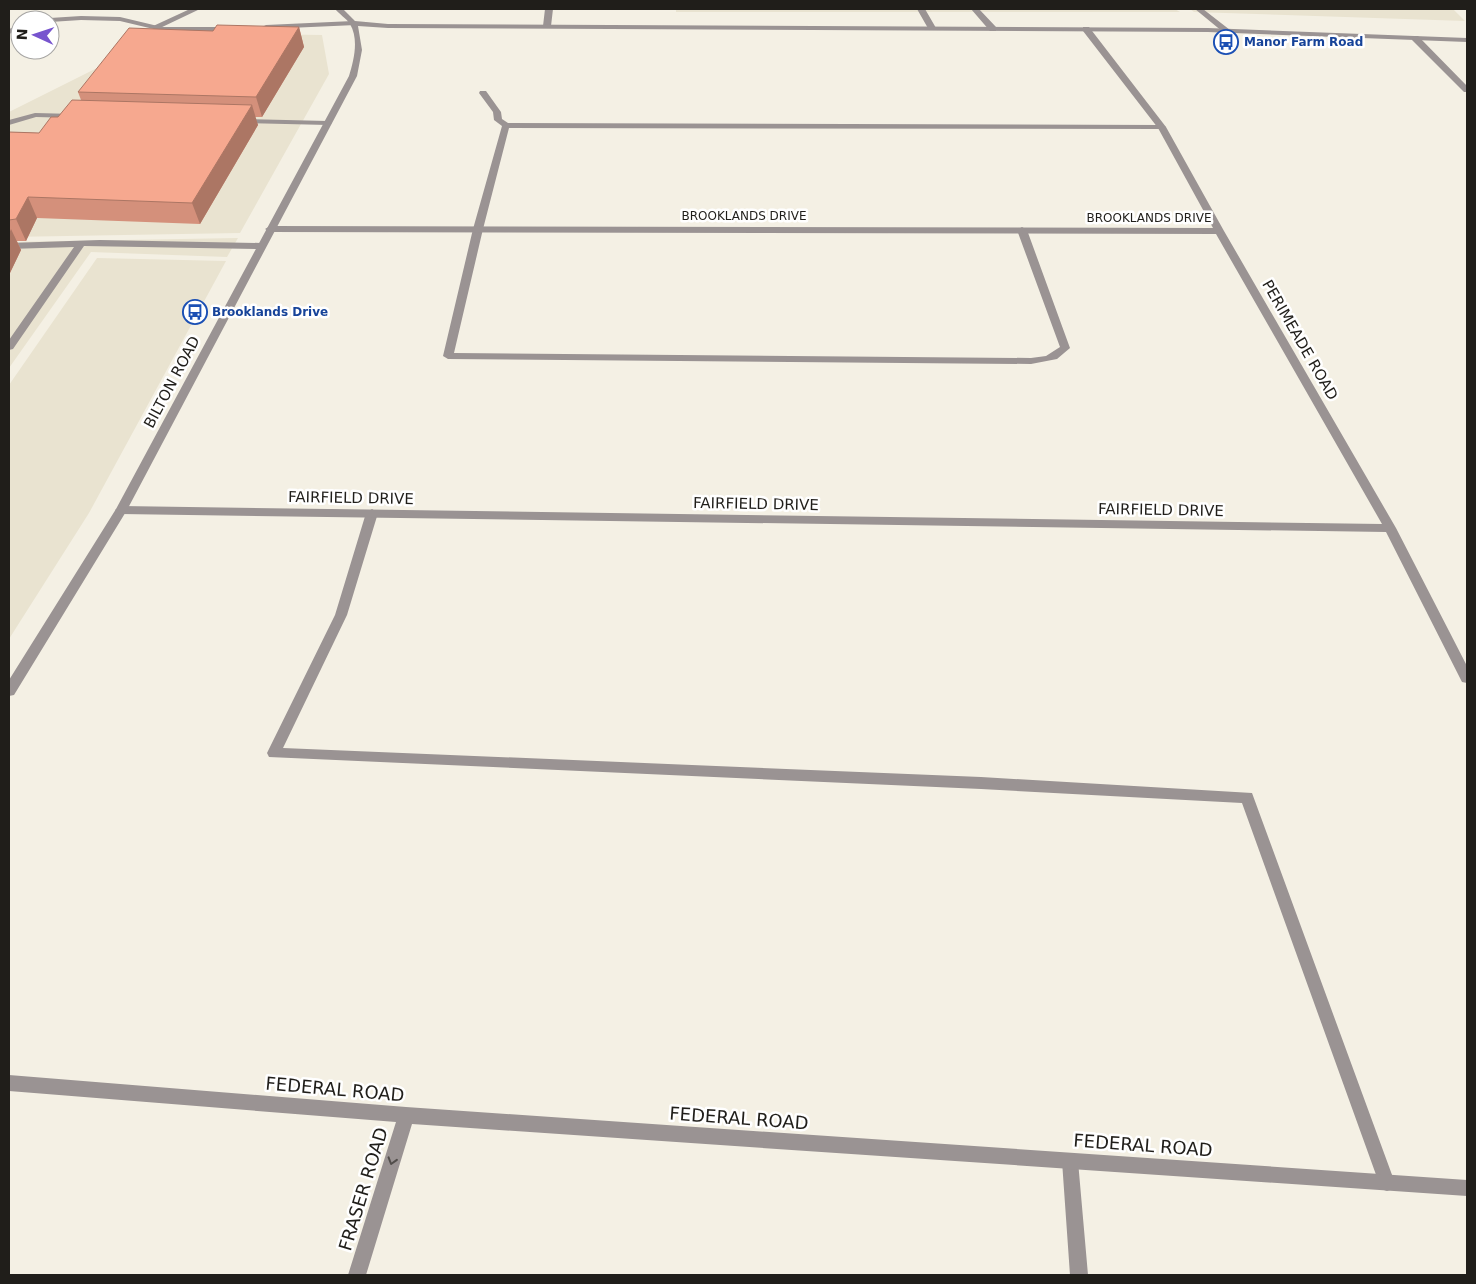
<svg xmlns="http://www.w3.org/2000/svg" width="1476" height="1284" viewBox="0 0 1476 1284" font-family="'DejaVu Sans',sans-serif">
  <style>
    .built { fill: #e9e3d0 }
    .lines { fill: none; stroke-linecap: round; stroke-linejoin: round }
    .service { fill: #9a9393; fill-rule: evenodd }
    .minor { fill: #9a9393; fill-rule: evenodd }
    .tertiary { fill: #9a9393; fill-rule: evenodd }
    .wall { fill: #d4907b }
    .shaded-wall { fill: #ac7664 }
    .building { fill: #f6a88f; stroke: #ac7664 }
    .oneway { stroke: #514d4a }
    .labels { text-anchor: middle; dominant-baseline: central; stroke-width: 5; stroke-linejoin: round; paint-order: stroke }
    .far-transit-label { font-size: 12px; font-weight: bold; fill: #164399; stroke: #fff; text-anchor: start }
    .far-street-label { font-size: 12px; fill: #201e1a; stroke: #fff }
    .street-label { font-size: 15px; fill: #201e1a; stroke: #fff }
    .near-street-label { font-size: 18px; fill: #201e1a; stroke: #fff }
  </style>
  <rect width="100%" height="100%" fill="#f4f0e4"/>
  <path class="built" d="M676 9H1175L1180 12H676Z
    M1190 9H1453L1465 21 1194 12Z
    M167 33 322 35 329 74 240 233 9 237V112Z
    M238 238 227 257 91 252 9 368V242Z
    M97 258 226 261 89 513 9 639V385Z"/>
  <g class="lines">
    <path class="service" d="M190 9H200L158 29 151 27Z
      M917 9H925L936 28 935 30H929Z
      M971 9H979L996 27V31H990Z
      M1195 9H1203L1230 30 1223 32Z
      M480 91H486L501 112 502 119 508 123 1162 125 1166 127 1162 129 509 128 483 229 454 353 1031 358 1046 356 1060 347 1017 230 1022 227 1027 230 1070 348 1057 359 1031 364 448 359 443 356 473 229 502 126 494 120 493 112 479 93Z
      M35 113 75 114 79 116 75 118 36 117 9 125V120Z
      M237 119 328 121 332 123 328 125 240 123H237Z
      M100 240 261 243 266 246 261 249 84 246 13 349 9 350V340L74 247 9 249V243Z
      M372 509 378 513 347 615 283 748 981 777 1252 793 1395 1183 1393 1189 1387 1191 1381 1189 1379 1183 1242 803 981 789 269 757 267 753 335 615 366 513Z
      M1070 1153 1076 1155 1078 1161 1088 1275H1070L1062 1161 1064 1155Z"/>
    <path class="minor" d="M545 9H553L551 26 547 28 543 26Z
      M81 16 120 17 162 27H231L235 29 231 31H162L120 21 81 20 50 22V20H46L50 18Z
      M353 21 357 23 356 25 266 29 262 27 266 25Z
      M20 25V30L9 34V29Z
      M1083 27H1089L1166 127 1224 231 1396 528 1467 666V683L1462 682 1386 532 121 514 115 510 121 506 1382 524 1216 234 270 232 265 229 270 226 1213 228 1158 128 1083 31Z
      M1412 36H1418L1467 86V92H1464L1412 40Z
      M9 1075 406 1107 1467 1180V1196L412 1124 366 1275H348L396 1122 9 1091Z"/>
    <path class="tertiary" d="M335 9H343L355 21 388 24 1208 28 1467 38V42L1208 32 388 28 358 26 362 50 357 76 127 510 14 695 9 696V680L116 509 349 76C354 60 359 39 350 24 346 18 339 14 335 9Z"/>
  </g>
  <path class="wall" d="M299 27 304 47 262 117H255L258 125 200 224 37 218 26 241H17L21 250 9 275V132L39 133 81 100 78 92 213 31Z"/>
  <path class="shaded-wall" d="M299 27 304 47 262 117 256 97Z
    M252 105 258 125 200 224 192 203Z
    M28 197 37 218 26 241 16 219Z
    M11 229 21 250 9 275V234Z"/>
  <path class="building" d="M217 25 299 27 256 97 78 92 129 28 213 31Z
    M72 100 252 105 192 203 28 197 16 219 9 220V132L39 133 51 117H58Z"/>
  <defs><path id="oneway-chevron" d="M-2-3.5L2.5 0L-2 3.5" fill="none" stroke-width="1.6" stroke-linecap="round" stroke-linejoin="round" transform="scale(1.25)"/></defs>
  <use class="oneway" href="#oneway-chevron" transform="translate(392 1161) rotate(107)"/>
  <defs>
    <symbol id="bus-ring" viewBox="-11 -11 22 22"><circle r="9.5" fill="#fff" stroke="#1a4fb4" stroke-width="1.5"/><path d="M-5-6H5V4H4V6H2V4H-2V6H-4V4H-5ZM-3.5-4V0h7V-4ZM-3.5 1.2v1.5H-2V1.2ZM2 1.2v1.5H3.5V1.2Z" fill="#1a4fb4"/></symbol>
  </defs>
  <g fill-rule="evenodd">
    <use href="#bus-ring" x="1212" y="28" width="28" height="28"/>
    <use href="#bus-ring" x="181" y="298" width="28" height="28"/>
  </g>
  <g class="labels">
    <g class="far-transit-label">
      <text x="1244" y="42">Manor Farm Road</text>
      <text x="212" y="312">Brooklands Drive</text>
    </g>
    <g class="far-street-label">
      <text x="744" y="216">BROOKLANDS DRIVE</text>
      <text x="1149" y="218">BROOKLANDS DRIVE</text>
    </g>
    <g class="street-label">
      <text transform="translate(1300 340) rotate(60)">PERIMEADE ROAD</text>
      <text transform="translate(172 382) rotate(-62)">BILTON ROAD</text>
      <text transform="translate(351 498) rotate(1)">FAIRFIELD DRIVE</text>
      <text transform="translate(756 504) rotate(1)">FAIRFIELD DRIVE</text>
      <text transform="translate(1161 510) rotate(1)">FAIRFIELD DRIVE</text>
    </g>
    <g class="near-street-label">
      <text transform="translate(335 1089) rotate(5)">FEDERAL ROAD</text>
      <text transform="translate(739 1118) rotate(4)">FEDERAL ROAD</text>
      <text transform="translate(1143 1145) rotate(4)">FEDERAL ROAD</text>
      <text transform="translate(363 1189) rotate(-73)">FRASER ROAD</text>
    </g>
  </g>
  <rect width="1476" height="1284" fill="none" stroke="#201e1a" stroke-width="20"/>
  <g transform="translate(35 35) rotate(273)"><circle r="24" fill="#ffffff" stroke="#a6a5a3"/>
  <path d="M0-4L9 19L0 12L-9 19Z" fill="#7754ce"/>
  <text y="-8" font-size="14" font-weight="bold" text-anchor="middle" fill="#201e1a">N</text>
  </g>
</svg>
